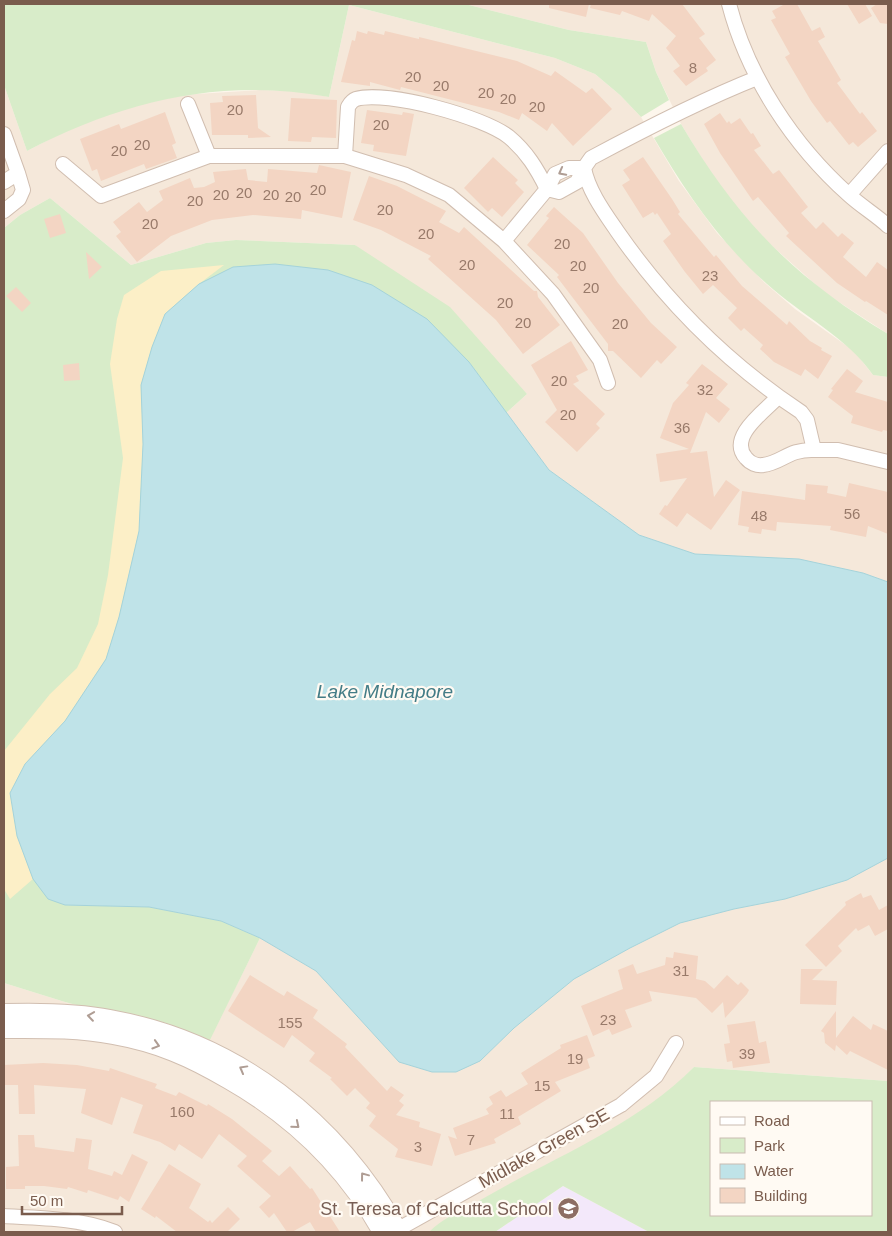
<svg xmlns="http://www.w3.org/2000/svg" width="892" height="1236" viewBox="0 0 892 1236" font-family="Arial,sans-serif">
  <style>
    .residential { fill: #f5e8da }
    .education { fill: #f3e8fa }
    .green { fill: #d8ecc9; fill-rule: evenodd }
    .sand { fill: #fcefc7 }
    .water { fill: #bfe3e8; stroke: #a5d3da }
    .building { fill: #f3d5c3 }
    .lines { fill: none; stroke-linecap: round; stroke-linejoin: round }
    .minor-casing { stroke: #d1beb0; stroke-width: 16 }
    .tertiary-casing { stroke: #d1beb0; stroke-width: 20 }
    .minor { stroke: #fff; stroke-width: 14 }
    .tertiary { stroke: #fff; stroke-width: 18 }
    .oneway { stroke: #af9d94 }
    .labels { text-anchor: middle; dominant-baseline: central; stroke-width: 4.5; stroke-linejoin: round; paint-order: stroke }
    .number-label { font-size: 15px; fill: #987a6a }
    .street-label { font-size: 18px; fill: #7a5c4d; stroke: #fffaf3 }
    .education-label { font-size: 18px; fill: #785e54; stroke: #fffaf3; text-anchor: end }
    .water-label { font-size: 19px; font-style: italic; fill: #437c86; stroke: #fffaf3 }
  </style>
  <rect width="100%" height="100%" fill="#fdf6ec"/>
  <path class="residential" d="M465 4H888V334L825 293 761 236 734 205 712 175 681 124 656 72 646 42 569 30Z
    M349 5 555 58 595 74 620 95 641 117 679 181 717 233 765 283 795 309 854 351 873 375 888 377V582L863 573 799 559 695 554 639 535 549 470 506 413 527 394 355 245 236 240 206 243 131 265 50 198 20 215 4 228V85L27 151 69 129 108 114 146 102 180 95 260 90 299 91 329 97Z
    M888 858V1081L694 1067 672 1089 646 1108 595 1140 429 1232H4V983L65 1002 210 1039 260 938 316 971 399 1062 480 1061 514 1028 574 979 630 948 680 923 734 909 785 899 847 880Z"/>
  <path class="education" d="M563 1186 649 1232H495Z"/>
  <path class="green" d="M4 4H465L569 30 646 42 656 72 669 100 641 117 620 95 595 74 555 58 349 5 329 97C222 77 122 101 27 151L4 85Z
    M681 124C737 219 793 277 888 334V377L873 375C849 339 800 314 767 284 720 243 685 191 654 138Z
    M50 198 131 265 206 243 236 240 355 245 450 307 527 394 506 413 469 362 65 905 149 907 221 921 260 938 210 1040 65 1002 4 983V228L20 215Z
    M694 1067 888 1081V1232H649L563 1186 495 1232H429C442 1218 467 1208 484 1198 556 1156 634 1127 694 1067ZM711 1102H871V1215H711Z"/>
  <path class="sand" d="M224 265 199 284 165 314 152 347 141 385 143 444 139 531 119 617 106 659 65 721 25 764 17 836 33 879 10 899 4 889V751L50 694 77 668 98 624 108 575 123 458 110 364 117 319 124 295 161 271Z"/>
  <path class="water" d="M275 264 328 270 372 285 427 319 469 362 549 470 639 535 695 554 799 559 863 573 888 582V858L847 880 785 899 734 909 680 923 630 948 574 979 514 1028 480 1061 456 1072H432L399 1062 316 971 260 938 221 921 149 907 65 905 48 899 33 879 17 836 10 793 25 764 65 721 106 659 119 617 139 531 143 444 141 385 152 347 165 314 199 284 233 267Z"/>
  <path class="building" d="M549 4H589L586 17 549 8Z
    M591 4H682L705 34 699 38 716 60 706 68 708 71 686 86 673 71 680 66 666 48 676 36 652 14 649 21 622 11 620 15 590 8Z
    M785 4H797L812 31 820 27 825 37 818 41 841 80 837 83 860 114 862 112 877 131 858 147 853 142 849 145 830 121 827 123 811 101 785 57 790 54 771 20 776 18 772 11Z
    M847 4H865L872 16 859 24Z
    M877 4H888V24L880 23 871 8Z
    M357 31 367 34 368 31 384 35 385 31 419 39V37L517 61 551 76 555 71 586 93 592 88 612 109 573 146 552 123 547 131 522 113 519 120 499 112 401 87 400 90 370 82V86L341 82 352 40 355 41Z
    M256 95 258 128 271 137 248 138V135H212L210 103 223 102 222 96Z
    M291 98 337 100 336 138 312 137 311 142 288 141Z
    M367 110 402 115 403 112 414 114 406 156 373 151 374 145 361 143Z
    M165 112 176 143 172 145 177 158 146 169 144 164 101 181 97 169 92 171 80 139 119 124 121 129Z
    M720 113 727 123 729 121 731 124 740 118 751 134 753 133 761 146 754 150 773 174 779 170 808 207 801 213 816 229 823 222 838 237 842 233 854 243 843 257 866 277 877 262 888 270V315L866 301 865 302 837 283 786 236 789 233 758 197 753 201 720 153 704 124Z
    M493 157 518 180 515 183 524 192 502 217 492 208 488 212 464 188Z
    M643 157 672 199 680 212 678 214 714 257 716 255 742 286 787 325 789 321 810 341 822 348 821 350 832 356 818 379 805 369 801 376 774 362 760 349 763 345 744 328 741 331 728 318 737 308 713 285 703 294 685 272 663 241 671 234 657 213 655 215 653 212 643 218 622 185 630 180 623 170Z
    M319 165 351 172 342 218 302 210 301 219 253 215 212 220 171 236 137 262 116 236 121 232 113 222 139 202 147 212 163 200 159 191 190 178 194 188 204 187 215 182 213 172 246 169 248 180 267 182 268 169 317 173Z
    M369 176 397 186 446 211 439 222 459 233 464 227 534 291H537L538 297 560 325 523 354 496 320 428 259 431 256 381 230 353 220Z
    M554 207 583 233 618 283 651 323 677 347 661 364 657 360 641 378 613 351H608V344L557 277 559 275 527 245 549 218 546 216Z
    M60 214 66 233 50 238 44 219Z
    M86 252 102 267 89 279Z
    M16 287 31 303 22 312 6 296Z
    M571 341 588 370 576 376 579 381 573 384 605 414 596 424 600 428 577 452 545 422 557 410 531 365Z
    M79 363 80 380 64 381 63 365Z
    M702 364 728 384 716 398 730 409 719 423 706 412 690 453 707 451 714 497 726 480 740 490 711 530 687 513 677 527 659 514 665 505 667 506 687 478 660 482 656 454 689 449 660 438 673 403 689 385 686 383Z
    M847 369 863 381 855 392 888 402V431L883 430 882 432 851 423 853 416 828 397 833 390 831 389Z
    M849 483 888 492V534L868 526 866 537 830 530 831 526 777 522 776 531 762 529 761 534 748 532 749 527 738 525 742 491 805 500 806 484 828 486 827 493 846 497Z
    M861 893 863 898 871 895 879 910 888 905V929L875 936 869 925 858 931 856 928 838 946 842 951 826 967 805 945 846 905 845 902Z
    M674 952 698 956 696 979 705 981 714 989 727 975 738 985 741 982 749 990 747 994 725 1018 723 1002 712 1013 696 998 649 991 652 1001 625 1010 632 1027 612 1035 609 1029 593 1036 581 1006 623 989 618 970 633 964 637 974 665 965 666 957 673 958Z
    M801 969H823L812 980 837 981 836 1005 800 1004Z
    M250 975 284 996 287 991 318 1010 313 1018 347 1044 345 1047 387 1091 391 1086 404 1095 399 1101 404 1105 396 1115 420 1122 419 1127 441 1134 432 1166 395 1157 398 1149 369 1126 376 1116 366 1108 370 1103 355 1088 347 1096 330 1079 332 1078 309 1061 315 1053 292 1035 284 1048 228 1011Z
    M836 1011V1038L853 1016 871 1030 873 1024 888 1031V1070L850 1051 847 1055 836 1045 835 1051 825 1043 824 1033 821 1031Z
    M755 1021 759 1043 766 1041 770 1063 733 1068 732 1061 727 1062 724 1044 730 1043 727 1025Z
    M587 1035 595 1056 587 1059 590 1068 555 1082 561 1091 518 1117 521 1124 494 1139 496 1143 455 1156 448 1136 457 1139 453 1128 489 1114 486 1109 493 1104 489 1097 501 1090 506 1097 528 1084 521 1073 561 1048 560 1045Z
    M43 1063 77 1065 109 1071 110 1068 157 1084 155 1088 176 1096 179 1092 207 1106 208 1104 232 1119 272 1151 262 1161 279 1176 290 1166 310 1189 312 1188 340 1232H316L310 1222 292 1232H287L274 1213 269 1218 259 1207 271 1196 237 1166 247 1156 219 1134 202 1159 179 1144 175 1151 160 1142 133 1133 143 1105 121 1097 112 1125 81 1113 86 1089 34 1085 35 1114H19L18 1085H4V1065Z
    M18 1135H34L35 1147 74 1152 76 1138 92 1140 88 1169 112 1176 114 1171 122 1175 132 1154 148 1162 129 1202 120 1196 118 1200 88 1190 87 1193 68 1187 67 1189 44 1186H25V1189H6V1167L19 1166Z
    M169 1164 201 1184 189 1208 208 1222 210 1220 212 1223 228 1207 240 1219 227 1232H177L156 1216 155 1218 141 1209Z"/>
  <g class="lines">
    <defs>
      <path id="minor" d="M729 4C748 77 793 145 849 195 861 206 876 215 888 226
        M757 78C699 101 645 129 591 158L584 168C588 190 604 212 617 231 667 303 727 363 801 412L807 420 814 450H838L888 462
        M188 104 209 156
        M4 134 18 173 4 182
        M345 156 348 107C350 104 351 101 356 99 387 90 484 117 509 137 527 152 537 169 547 189L559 192 577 182 584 168H569L555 174 547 189 504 241
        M63 164 101 196 209 156H345L406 175 449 195 504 241 553 294 600 360 608 383
        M849 195 888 151
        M4 211 19 199 23 190 18 173
        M778 397C765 411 727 437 746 458 750 463 757 466 763 465 782 463 788 449 814 450
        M4 1216C42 1218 78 1218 115 1232
        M393 1232 621 1105 656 1076 676 1043"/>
      <path id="tertiary" d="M4 1013C39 1012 75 1012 110 1019 237 1042 337 1121 399 1232
        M4 1029C40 1029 77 1028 113 1035 158 1043 190 1057 229 1080 294 1117 345 1166 382 1232"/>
    </defs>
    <use href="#minor" class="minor-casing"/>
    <use href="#tertiary" class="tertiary-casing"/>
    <use href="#minor" class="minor"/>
    <use href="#tertiary" class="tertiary"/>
  </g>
  <defs><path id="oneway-chevron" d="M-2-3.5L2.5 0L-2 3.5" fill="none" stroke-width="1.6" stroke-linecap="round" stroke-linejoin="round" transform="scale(1.25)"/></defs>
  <g class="oneway">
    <use href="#oneway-chevron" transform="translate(562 172) rotate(152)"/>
    <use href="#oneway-chevron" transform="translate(91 1016) rotate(-172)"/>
    <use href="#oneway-chevron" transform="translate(156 1045) rotate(17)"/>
    <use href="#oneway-chevron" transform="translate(243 1069) rotate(-151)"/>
    <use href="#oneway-chevron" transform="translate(296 1125) rotate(40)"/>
    <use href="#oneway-chevron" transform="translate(364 1176) rotate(-127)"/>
  </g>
  <defs>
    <symbol id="school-disc" viewBox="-11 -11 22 22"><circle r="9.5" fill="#8d6e63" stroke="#fffaf3"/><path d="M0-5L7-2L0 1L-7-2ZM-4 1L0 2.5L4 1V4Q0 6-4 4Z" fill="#fff"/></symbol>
  </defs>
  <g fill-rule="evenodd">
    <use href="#school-disc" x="556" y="1196" width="25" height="25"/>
  </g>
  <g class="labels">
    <g class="number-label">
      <text x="693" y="67">8</text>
      <text x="413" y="76">20</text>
      <text x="441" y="85">20</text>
      <text x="486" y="92">20</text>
      <text x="508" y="98">20</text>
      <text x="537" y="106">20</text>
      <text x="235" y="109">20</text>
      <text x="381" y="124">20</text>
      <text x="142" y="144">20</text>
      <text x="119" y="150">20</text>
      <text x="318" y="189">20</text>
      <text x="244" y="192">20</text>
      <text x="221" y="194">20</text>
      <text x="271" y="194">20</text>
      <text x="293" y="196">20</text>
      <text x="195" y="200">20</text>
      <text x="385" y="209">20</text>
      <text x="150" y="223">20</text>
      <text x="426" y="233">20</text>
      <text x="562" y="243">20</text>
      <text x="467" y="264">20</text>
      <text x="578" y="265">20</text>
      <text x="710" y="275">23</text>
      <text x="591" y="287">20</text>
      <text x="505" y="302">20</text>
      <text x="523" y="322">20</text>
      <text x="620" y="323">20</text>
      <text x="559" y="380">20</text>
      <text x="705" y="389">32</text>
      <text x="568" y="414">20</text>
      <text x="682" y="427">36</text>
      <text x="852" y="513">56</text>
      <text x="759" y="515">48</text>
      <text x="681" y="970">31</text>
      <text x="608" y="1019">23</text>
      <text x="290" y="1022">155</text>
      <text x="747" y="1053">39</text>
      <text x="575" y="1058">19</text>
      <text x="542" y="1085">15</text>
      <text x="182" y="1111">160</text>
      <text x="507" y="1113">11</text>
      <text x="471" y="1139">7</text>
      <text x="418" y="1146">3</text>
    </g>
    <g class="street-label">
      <text transform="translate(544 1148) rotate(-29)">Midlake Green SE</text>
    </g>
    <g class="education-label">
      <text x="552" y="1209">St. Teresa of Calcutta School</text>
    </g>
    <g class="water-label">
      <text x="385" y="691">Lake Midnapore</text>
    </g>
  </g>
  <rect width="892" height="1236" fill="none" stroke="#7a5c4d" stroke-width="10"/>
  <rect x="710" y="1101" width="162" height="115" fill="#fffaf3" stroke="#cabbb1"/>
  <rect x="720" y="1117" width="25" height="8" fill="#ffffff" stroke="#cabbb1"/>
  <text x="754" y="1126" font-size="15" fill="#7a5c4d">Road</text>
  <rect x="720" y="1138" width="25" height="15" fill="#d8ecc9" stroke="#cabbb1"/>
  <text x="754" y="1151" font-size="15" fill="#7a5c4d">Park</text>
  <rect x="720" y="1164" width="25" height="15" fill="#bfe3e8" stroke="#cabbb1"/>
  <text x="754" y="1176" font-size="15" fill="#7a5c4d">Water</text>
  <rect x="720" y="1188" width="25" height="15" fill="#f3d5c3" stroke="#cabbb1"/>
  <text x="754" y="1201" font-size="15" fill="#7a5c4d">Building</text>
  <path d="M22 1206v8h100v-8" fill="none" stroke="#7a5c4d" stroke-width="2.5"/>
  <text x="30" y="1206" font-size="15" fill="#7a5c4d" stroke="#fffaf3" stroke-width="4" paint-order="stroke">50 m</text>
</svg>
